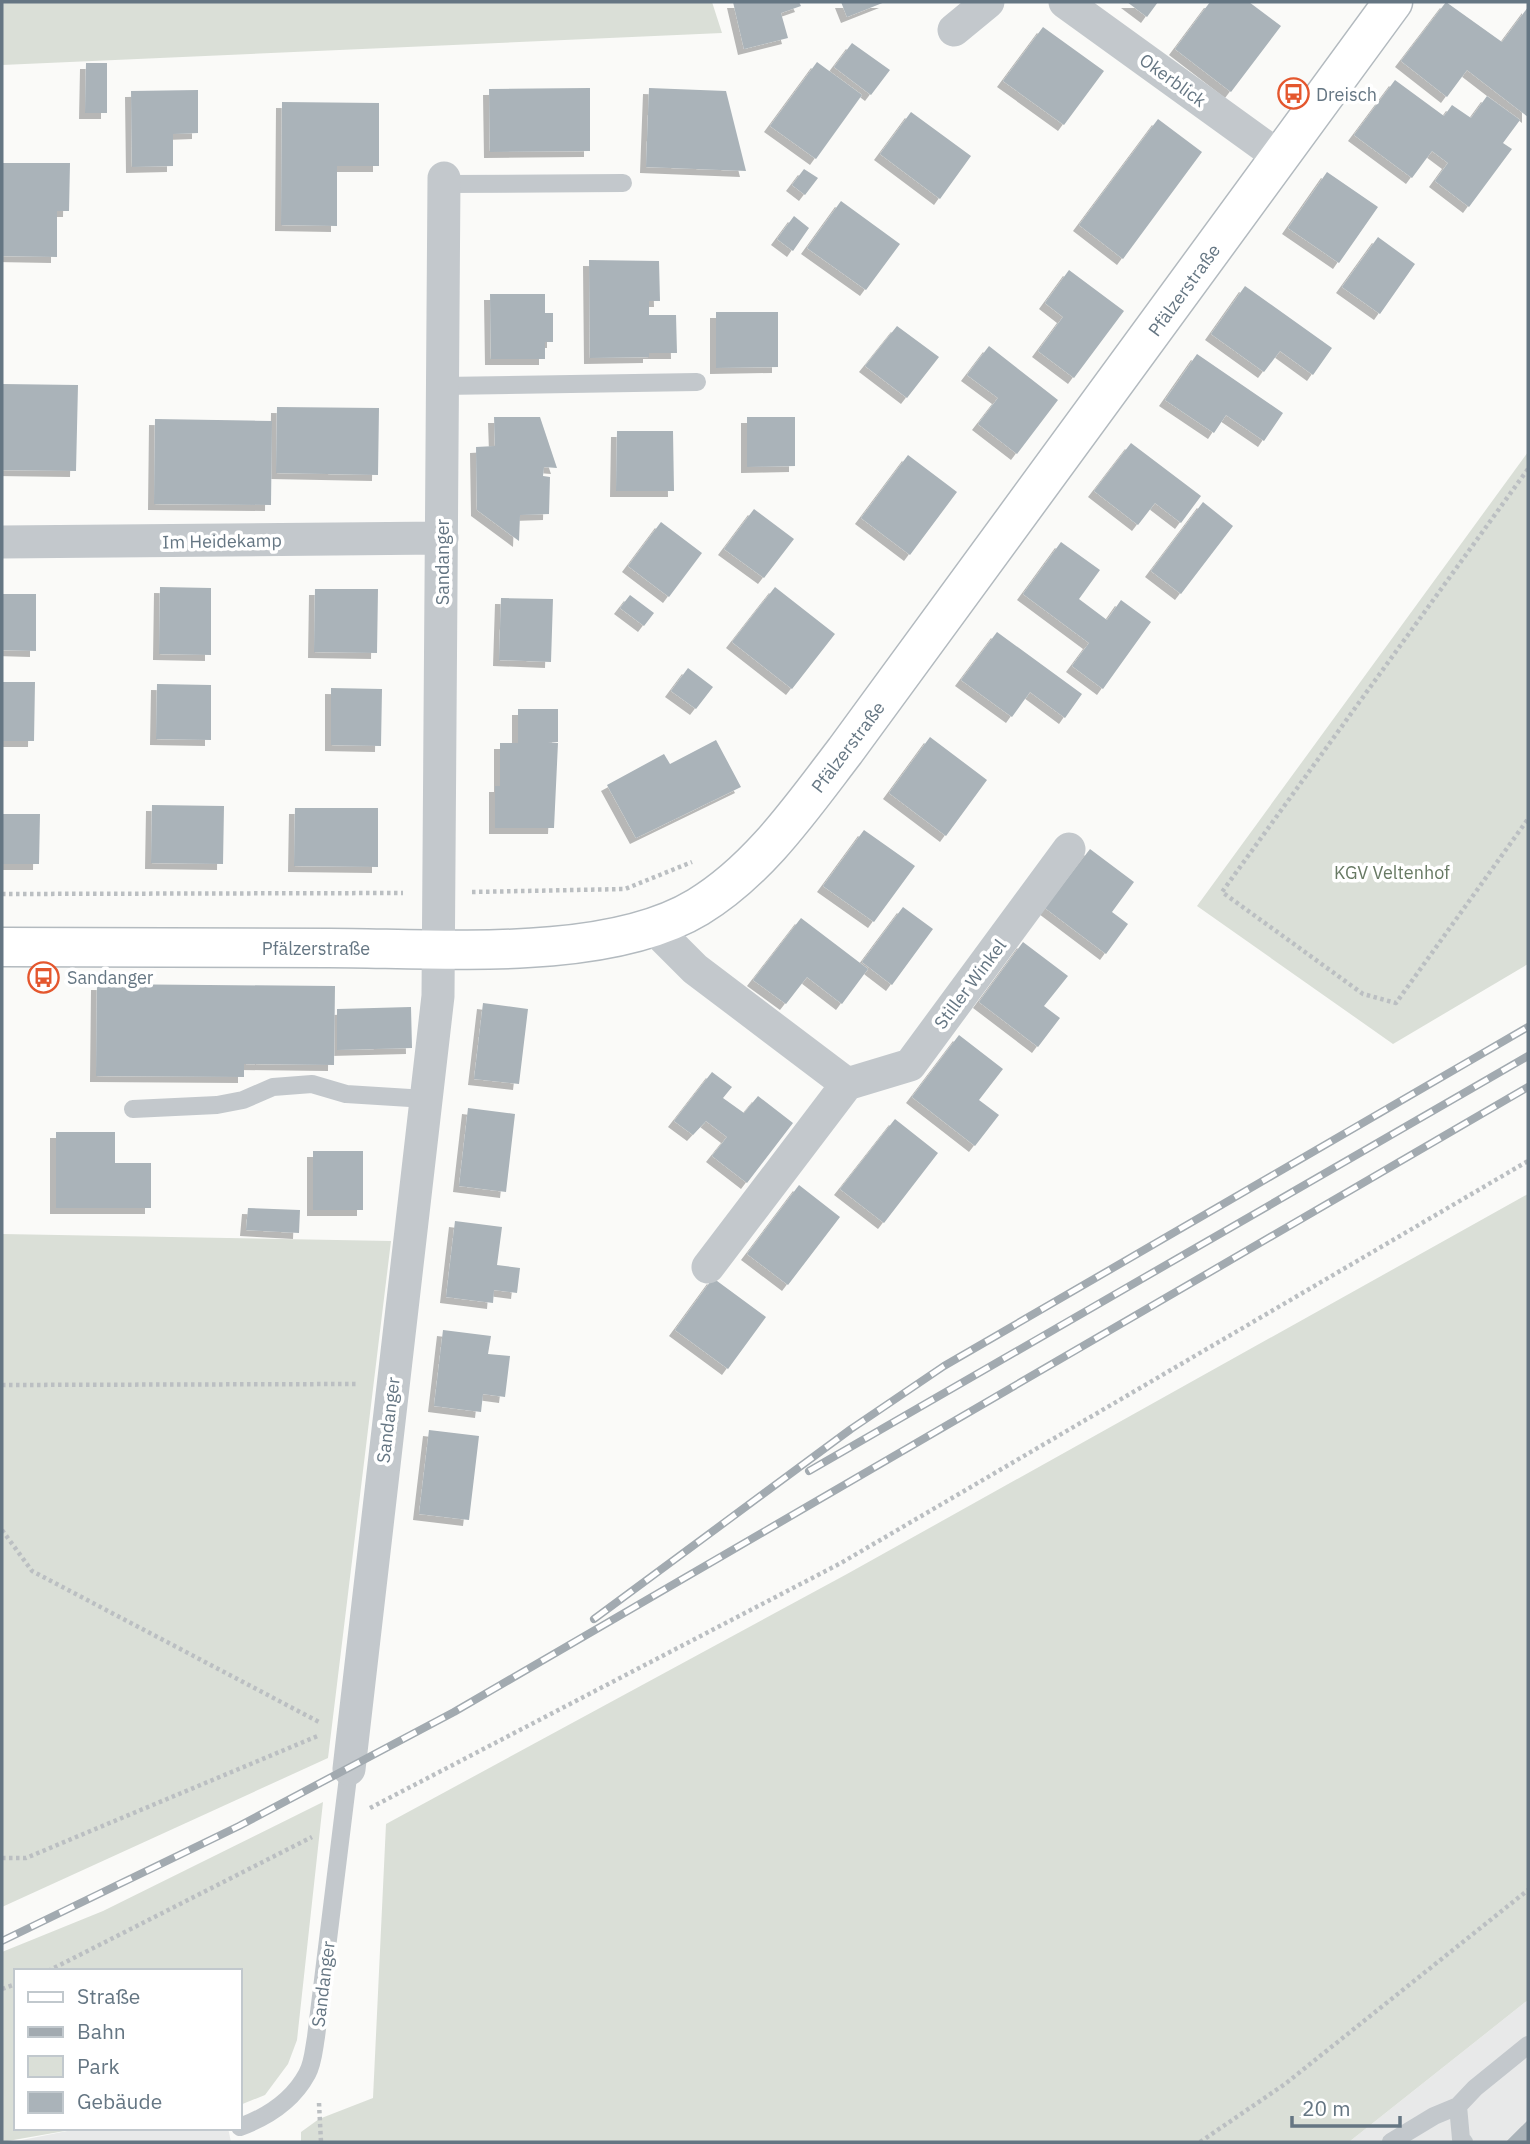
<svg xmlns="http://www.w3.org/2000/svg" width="1530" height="2144" viewBox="0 0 1530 2144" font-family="'IBM Plex Sans',sans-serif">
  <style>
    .built { fill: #e8e9e9 }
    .green { fill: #dadfd7 }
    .building { fill: #aab3b9; filter: url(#shadow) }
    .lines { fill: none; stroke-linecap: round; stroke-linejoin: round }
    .secondary-casing { stroke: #b3babf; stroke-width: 41 }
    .path { stroke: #bbbfc2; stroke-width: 4.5; stroke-dasharray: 3.5 3.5; stroke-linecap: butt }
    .lane { stroke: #c3c8cc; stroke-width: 18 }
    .street { stroke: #c3c8cc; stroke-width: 33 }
    .secondary { stroke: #fff; stroke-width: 38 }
    .rail-casing { stroke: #a2aab0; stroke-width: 8 }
    .rail { stroke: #fff; stroke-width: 5; stroke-dasharray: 16; stroke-linecap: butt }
    .labels { text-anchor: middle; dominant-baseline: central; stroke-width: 7; stroke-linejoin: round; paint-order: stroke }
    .street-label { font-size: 18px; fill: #657683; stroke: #fff }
    .poi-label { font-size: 18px; fill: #657683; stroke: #fff; text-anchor: start }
    .park-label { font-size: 18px; fill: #687a64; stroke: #fff }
  </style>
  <defs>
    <filter id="shadow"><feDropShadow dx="-6" dy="6" stdDeviation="0" flood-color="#0004"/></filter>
  </defs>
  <rect width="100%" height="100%" fill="#fafaf8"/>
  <path class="built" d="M1528 2000V2142H1349L1354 2138Z
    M82 2128H228L231 2142H12Z"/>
  <path class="green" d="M2 2H712L722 33 2 65Z
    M1528 452V964L1393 1044 1197 906Z
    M1528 1194V2000L1354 2138 1349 2142H301V2132L319 2119 373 2098 386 1824 847 1574Z
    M2 1234 391 1241 328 1758 2 1907Z
    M323 1802 297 2040 288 2064 265 2095 240 2105V1971H16V2128H82L2 2142V1952L103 1911Z"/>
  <path class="building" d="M733 2H799L801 6 781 13 788 38 744 49Z
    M841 2H885L847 17Z
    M1127 2H1158L1147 17Z
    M1210 2H1249L1281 26 1231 92 1175 49Z
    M1446 2 1502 42 1528 7V117L1467 70 1447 97 1401 61Z
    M1043 27 1104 71 1064 125 1003 81Z
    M852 43 890 70 871 95 834 67Z
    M817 62 862 95 816 159 770 126Z
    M86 63H107V113H85Z
    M1395 80 1444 116 1452 105 1471 118 1487 96 1520 120 1503 143 1512 149 1469 207 1435 181 1448 163 1432 151 1412 178 1354 135Z
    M590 88V151L490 152 489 89Z
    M649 88 726 91 746 171 646 167Z
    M198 90V133L173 134V166L132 167 131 91Z
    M282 102 379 103V166H337V226L281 225Z
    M911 112 971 156 940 199 880 154Z
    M1158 119 1202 152 1123 259 1079 225Z
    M2 163H70L69 211H57V257L2 256Z
    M804 169 818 178 805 195 792 185Z
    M1327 172 1378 207 1339 263 1288 228Z
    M841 201 900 244 866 290 807 248Z
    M794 216 809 228 793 251 777 239Z
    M1378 237 1415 264 1380 314 1342 287Z
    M589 260 659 261 660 301H649V315H676L677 353H649V357L590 358Z
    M1069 270 1124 311 1074 378 1038 351 1063 317 1045 303Z
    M1245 286 1332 348 1313 375 1280 351 1264 372 1211 334Z
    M490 294H545V313H553V342H545V359H491Z
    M716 312H778V367L716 368Z
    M897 326 939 357 907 398 865 366Z
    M989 346 1058 400 1017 454 978 424 998 398 967 375Z
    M1197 354 1283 413 1264 441 1226 415 1214 433 1165 400Z
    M2 384 78 385 76 471 2 470Z
    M277 407 379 408 378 475 276 473Z
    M494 417H540L557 468 544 467 543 476 550 477 549 514 520 515 519 541 477 510 476 447 495 446Z
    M747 417H795V466L747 467Z
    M155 419 272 421 271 505 154 504Z
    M617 431H673L674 491H616Z
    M1131 443 1201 496 1181 523 1155 503 1138 525 1094 491Z
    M908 455 957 492 910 555 861 518Z
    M1203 502 1233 526 1181 594 1151 571Z
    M754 509 794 539 764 578 724 549Z
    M661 522 702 553 669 597 628 566Z
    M1061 542 1100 570 1079 599 1107 620 1121 600 1151 622 1103 689 1072 666 1089 643 1023 594Z
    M160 587 211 588V655L159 654Z
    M775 587 835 634 792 689 732 642Z
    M315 589H378L377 653 314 652Z
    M2 594H36V651L2 650Z
    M630 595 654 613 644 626 620 608Z
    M501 598 553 599 551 662 499 660Z
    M997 632 1082 694 1065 718 1030 692 1012 717 961 680Z
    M688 668 713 687 696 709 671 691Z
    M2 682H35L34 741H2Z
    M157 684 211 685V740L156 739Z
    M331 688 382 689 381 746 331 745Z
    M518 709H558V742H548L558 743 554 828H495V786H500V743H518Z
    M930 737 987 780 946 836 889 793Z
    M716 740 741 787 636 838 607 785 664 754 670 764Z
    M152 805 224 806 223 864 151 863Z
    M295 808H378V867L294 866Z
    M2 814H40L39 864H2Z
    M864 830 915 866 874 922 823 886Z
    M1090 849 1134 882 1112 912 1128 924 1106 954 1045 908Z
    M903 907 933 929 892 985 862 962Z
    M801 918 868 969 842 1004 807 977 786 1004 753 980Z
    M1023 942 1068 976 1044 1006 1060 1018 1038 1047 979 1002Z
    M97 984 335 986 334 1065 244 1064V1077L96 1076Z
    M483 1003 528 1009 519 1084 474 1079Z
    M411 1007 412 1048 337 1050V1009Z
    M959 1035 1003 1069 979 1100 999 1115 975 1146 912 1097Z
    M712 1072 732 1087 723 1098 744 1113 758 1096 793 1123 747 1183 712 1156 727 1137 706 1121 693 1135 674 1121Z
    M468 1108 515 1114 506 1192 459 1186Z
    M895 1119 938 1153 884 1223 840 1189Z
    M56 1132H115V1163H151V1208H56Z
    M313 1151H363V1210H313Z
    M799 1185 840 1217 788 1285 747 1254Z
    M248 1208 300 1210 299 1233 246 1230Z
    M455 1221 502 1227 497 1265 520 1268 517 1293 494 1290 493 1303 446 1297Z
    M713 1278 766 1317 728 1369 675 1330Z
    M443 1330 491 1336 488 1354 510 1356 505 1397 483 1394 481 1412 434 1406Z
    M429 1430 479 1436 469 1520 419 1514Z
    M1528 2120V2142H1506Z"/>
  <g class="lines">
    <defs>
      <path id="secondary" d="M2 947C111 947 220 948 329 948 435 948 606 963 698 907 759 870 802 807 845 751L1393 2"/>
    </defs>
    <use href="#secondary" class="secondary-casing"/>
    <path class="path" d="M1528 469 1222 892 1363 994 1396 1003 1528 819
      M472 892 625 889 692 862
      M2 894 403 893
      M2 1385 358 1384
      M2 1530 32 1571 321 1723
      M370 1808 841 1563 1528 1161
      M2 1858H26L320 1735
      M48 1971 312 1837
      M2 1989 16 1984
      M319 2103 321 2142
      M1200 2142 1285 2084 1528 1890"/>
    <path class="lane" d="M444 184 623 183
      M442 386 697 382
      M133 1109 217 1105 243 1100 273 1087 312 1084 346 1094 426 1099
      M240 2127C267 2117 293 2100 307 2074 313 2064 314 2048 316 2037L349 1769
      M1391 2142 1434 2116 1458 2106
      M1464 2142 1461 2139 1458 2106 1475 2088 1528 2045"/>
    <path class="street" d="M1065 2 1281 158
      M954 30 988 2
      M2 542 442 538
      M654 928 695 969 847 1084 708 1267
      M847 1084 910 1065 1069 849
      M349 1769 438 996 444 178"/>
    <use href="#secondary" class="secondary"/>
    <defs>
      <path id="rail" d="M809 1471 1528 1056
        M594 1619 851 1429 944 1366 1528 1027
        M2 1941 239 1826 454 1712 1528 1087"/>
    </defs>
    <use href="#rail" class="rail-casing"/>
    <use href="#rail" class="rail"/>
  </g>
  <defs>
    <symbol id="bus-ring" viewBox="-11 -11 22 22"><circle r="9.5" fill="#fff" stroke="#e4572e" stroke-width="1.5"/><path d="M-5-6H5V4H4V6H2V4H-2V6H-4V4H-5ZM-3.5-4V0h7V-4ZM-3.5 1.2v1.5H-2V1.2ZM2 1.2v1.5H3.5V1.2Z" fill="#e4572e"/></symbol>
  </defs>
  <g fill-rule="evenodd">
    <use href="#bus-ring" x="1276" y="76" width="35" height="35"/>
    <use href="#bus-ring" x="26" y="960" width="35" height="35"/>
  </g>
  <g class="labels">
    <g class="street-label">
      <text transform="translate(1173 80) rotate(36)">Okerblick</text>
      <text transform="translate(1184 290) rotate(-54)">Pfälzerstraße</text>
      <text transform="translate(222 541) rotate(-1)">Im Heidekamp</text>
      <text transform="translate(442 562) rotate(-90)">Sandanger</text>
      <text transform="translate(848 747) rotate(-53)">Pfälzerstraße</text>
      <text x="316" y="948">Pfälzerstraße</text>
      <text transform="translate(970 984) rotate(-53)">Stiller Winkel</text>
      <text transform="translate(388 1420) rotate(-83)">Sandanger</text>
      <text transform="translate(323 1984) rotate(-83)">Sandanger</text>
    </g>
    <g class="poi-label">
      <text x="1316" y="94">Dreisch</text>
      <text x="67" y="977">Sandanger</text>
    </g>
    <g class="park-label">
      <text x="1392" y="872">KGV Veltenhof</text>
    </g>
  </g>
  <rect width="1530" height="2144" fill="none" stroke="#657683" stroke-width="7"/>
  <rect x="14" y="1969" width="228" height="161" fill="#ffffff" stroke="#c1c8cd" stroke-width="2"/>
  <rect x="28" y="1992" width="35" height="10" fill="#ffffff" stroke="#c1c8cd" stroke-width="2"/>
  <text x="77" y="2004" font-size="21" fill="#657683">Straße</text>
  <rect x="28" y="2027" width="35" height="10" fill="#a2aab0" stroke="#c1c8cd" stroke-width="2"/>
  <text x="77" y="2039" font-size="21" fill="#657683">Bahn</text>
  <rect x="28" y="2056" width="35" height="21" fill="#dadfd7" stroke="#c1c8cd" stroke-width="2"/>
  <text x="77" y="2074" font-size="21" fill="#657683">Park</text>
  <rect x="28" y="2092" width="35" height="21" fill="#aab3b9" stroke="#c1c8cd" stroke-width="2"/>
  <text x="77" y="2109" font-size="21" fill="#657683">Gebäude</text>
  <path d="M1292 2116v10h108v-10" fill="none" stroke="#657683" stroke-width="3.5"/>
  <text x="1302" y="2116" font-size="21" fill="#657683" stroke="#ffffff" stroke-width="5" paint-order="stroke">20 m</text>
</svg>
